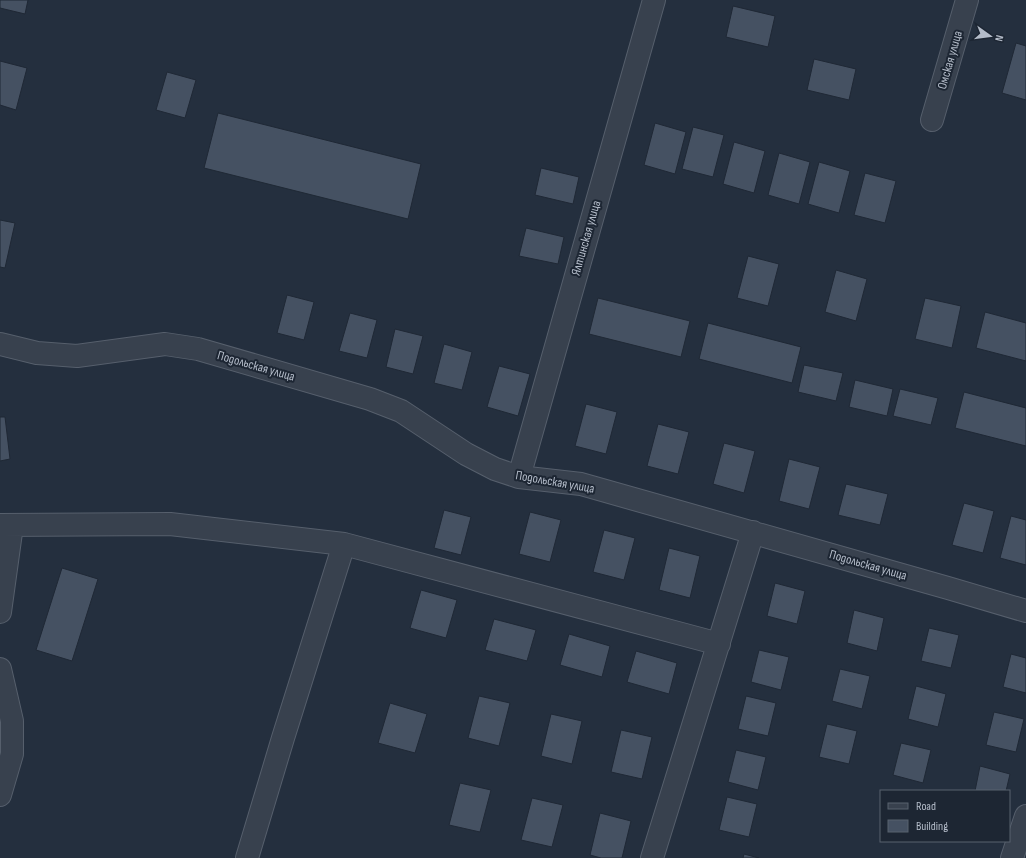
<svg xmlns="http://www.w3.org/2000/svg" width="1026" height="858" viewBox="0 0 1026 858" font-family="'Sofia Sans Condensed',sans-serif">
  <style>
    .building { fill: #455162; stroke: #1f2835 }
    .lines { fill: none; stroke-linecap: round; stroke-linejoin: round }
    .minor-casing { stroke: #565f6c; stroke-width: 24 }
    .minor { stroke: #38414e; stroke-width: 22 }
    .labels { text-anchor: middle; dominant-baseline: central; stroke-width: 4; stroke-linejoin: round; paint-order: stroke }
    .street-label { font-size: 13px; fill: #b4bcc9; stroke: #1d2633 }
  </style>
  <rect width="100%" height="100%" fill="#242f3e"/>
  <path class="building" d="M0 0H28L25 14 0 8Z
    M733 6 775 16 768 47 726 37Z
    M1016 43 1026 46V100L1002 93Z
    M814 59 856 69 849 100 807 90Z
    M0 61 27 68 16 110 0 105Z
    M167 72 196 80 185 118 156 110Z
    M218 113 421 164 408 219 204 168Z
    M655 123 686 132 675 174 644 165Z
    M693 127 724 135 713 177 682 169Z
    M734 142 765 151 754 193 723 184Z
    M779 153 810 162 799 204 768 195Z
    M819 162 850 171 839 213 808 204Z
    M541 168 579 177 573 204 535 195Z
    M865 173 896 181 885 223 854 215Z
    M0 220 15 223 5 268 0 267Z
    M526 228 564 237 558 264 519 256Z
    M748 256 779 264 768 306 737 298Z
    M836 270 867 279 856 321 825 312Z
    M287 295 314 302 304 340 277 333Z
    M598 298 690 321 681 357 589 334Z
    M925 298 961 306 952 348 915 339Z
    M985 312 1026 323V361L976 348Z
    M350 313 377 320 367 358 339 351Z
    M708 323 801 347 792 383 699 359Z
    M395 329 423 336 413 374 386 367Z
    M444 344 472 352 462 390 434 383Z
    M804 365 843 373 836 401 798 392Z
    M499 366 530 374 518 416 487 407Z
    M855 380 893 389 887 416 849 407Z
    M900 389 938 398 931 425 893 416Z
    M964 392 1026 408V446L955 428Z
    M586 404 617 412 606 454 575 446Z
    M0 417H5L10 459 0 461Z
    M658 424 689 432 678 474 647 466Z
    M724 443 755 451 744 493 713 484Z
    M789 459 820 467 809 509 779 501Z
    M846 484 888 494 880 525 838 515Z
    M964 503 994 511 983 553 952 545Z
    M444 510 471 517 461 555 434 548Z
    M530 512 561 520 550 562 519 554Z
    M1011 516 1026 520V565L1000 558Z
    M604 530 635 538 624 580 593 572Z
    M669 548 700 556 690 598 659 590Z
    M62 568 98 579 72 661 36 650Z
    M775 583 805 591 797 624 767 616Z
    M421 590 457 600 446 638 410 628Z
    M854 610 884 618 877 651 847 643Z
    M494 619 536 630 527 661 485 650Z
    M929 628 959 635 951 668 921 661Z
    M569 634 610 646 602 677 560 665Z
    M759 650 789 657 781 690 751 682Z
    M636 651 677 663 669 694 627 682Z
    M1011 654 1026 658V693L1003 687Z
    M840 669 870 676 862 709 832 701Z
    M916 686 946 694 938 727 908 719Z
    M479 696 510 703 499 746 468 738Z
    M746 696 776 703 768 736 738 729Z
    M390 703 427 714 415 753 378 743Z
    M994 712 1024 719 1016 752 986 745Z
    M551 714 582 721 572 764 541 756Z
    M827 724 857 731 849 764 819 757Z
    M621 730 652 737 642 779 611 772Z
    M901 743 931 750 923 783 893 775Z
    M736 750 766 757 758 790 728 782Z
    M980 766 1010 774 1006 791H975Z
    M460 783 491 790 480 832 449 825Z
    M727 797 757 804 749 837 719 830Z
    M532 798 563 805 552 847 521 840Z
    M600 813 631 821 622 858H601L590 855Z
    M744 854 759 858H743Z"/>
  <g class="lines">
    <defs>
      <path id="minor" d="M932 120 967 0
        M0 344 37 353 77 356 165 344 198 349 370 399 401 411 466 454 495 469 519 477 581 484 948 588 1026 611
        M519 477 654 0
        M0 525 170 524 344 544 719 644
        M0 612 12 525
        M0 669 12 721V754L0 795
        M247 858 283 738 344 544
        M652 858 753 532
        M1012 858 1026 816"/>
    </defs>
    <use href="#minor" class="minor-casing"/>
    <use href="#minor" class="minor"/>
  </g>
  <g class="labels">
    <g class="street-label">
      <text transform="translate(950 60) rotate(-74)">Омская улица</text>
      <text transform="translate(586 238) rotate(-74)">Ялтинская улица</text>
      <text transform="translate(256 366) rotate(16)">Подольская улица</text>
      <text transform="translate(555 482) rotate(10)">Подольская улица</text>
      <text transform="translate(868 565) rotate(16)">Подольская улица</text>
    </g>
  </g>
  <rect x="880" y="790" width="130" height="52" fill="#1d2633" stroke="#59626f"/>
  <rect x="888" y="803" width="20" height="6" fill="#38414e" stroke="#59626f"/>
  <text x="916" y="810" font-size="12" fill="#b4bcc9">Road</text>
  <rect x="888" y="820" width="20" height="12" fill="#455162" stroke="#59626f"/>
  <text x="916" y="830" font-size="12" fill="#b4bcc9">Building</text>
  <g transform="translate(990 36) rotate(104)" stroke="#1d2633" stroke-width="3" paint-order="stroke">
  <path d="M0-3L7 15L0 10L-7 15Z" fill="#b4bcc9"/>
  <text y="-6" font-size="11" font-weight="bold" text-anchor="middle" fill="#b4bcc9">N</text>
  </g>
</svg>
